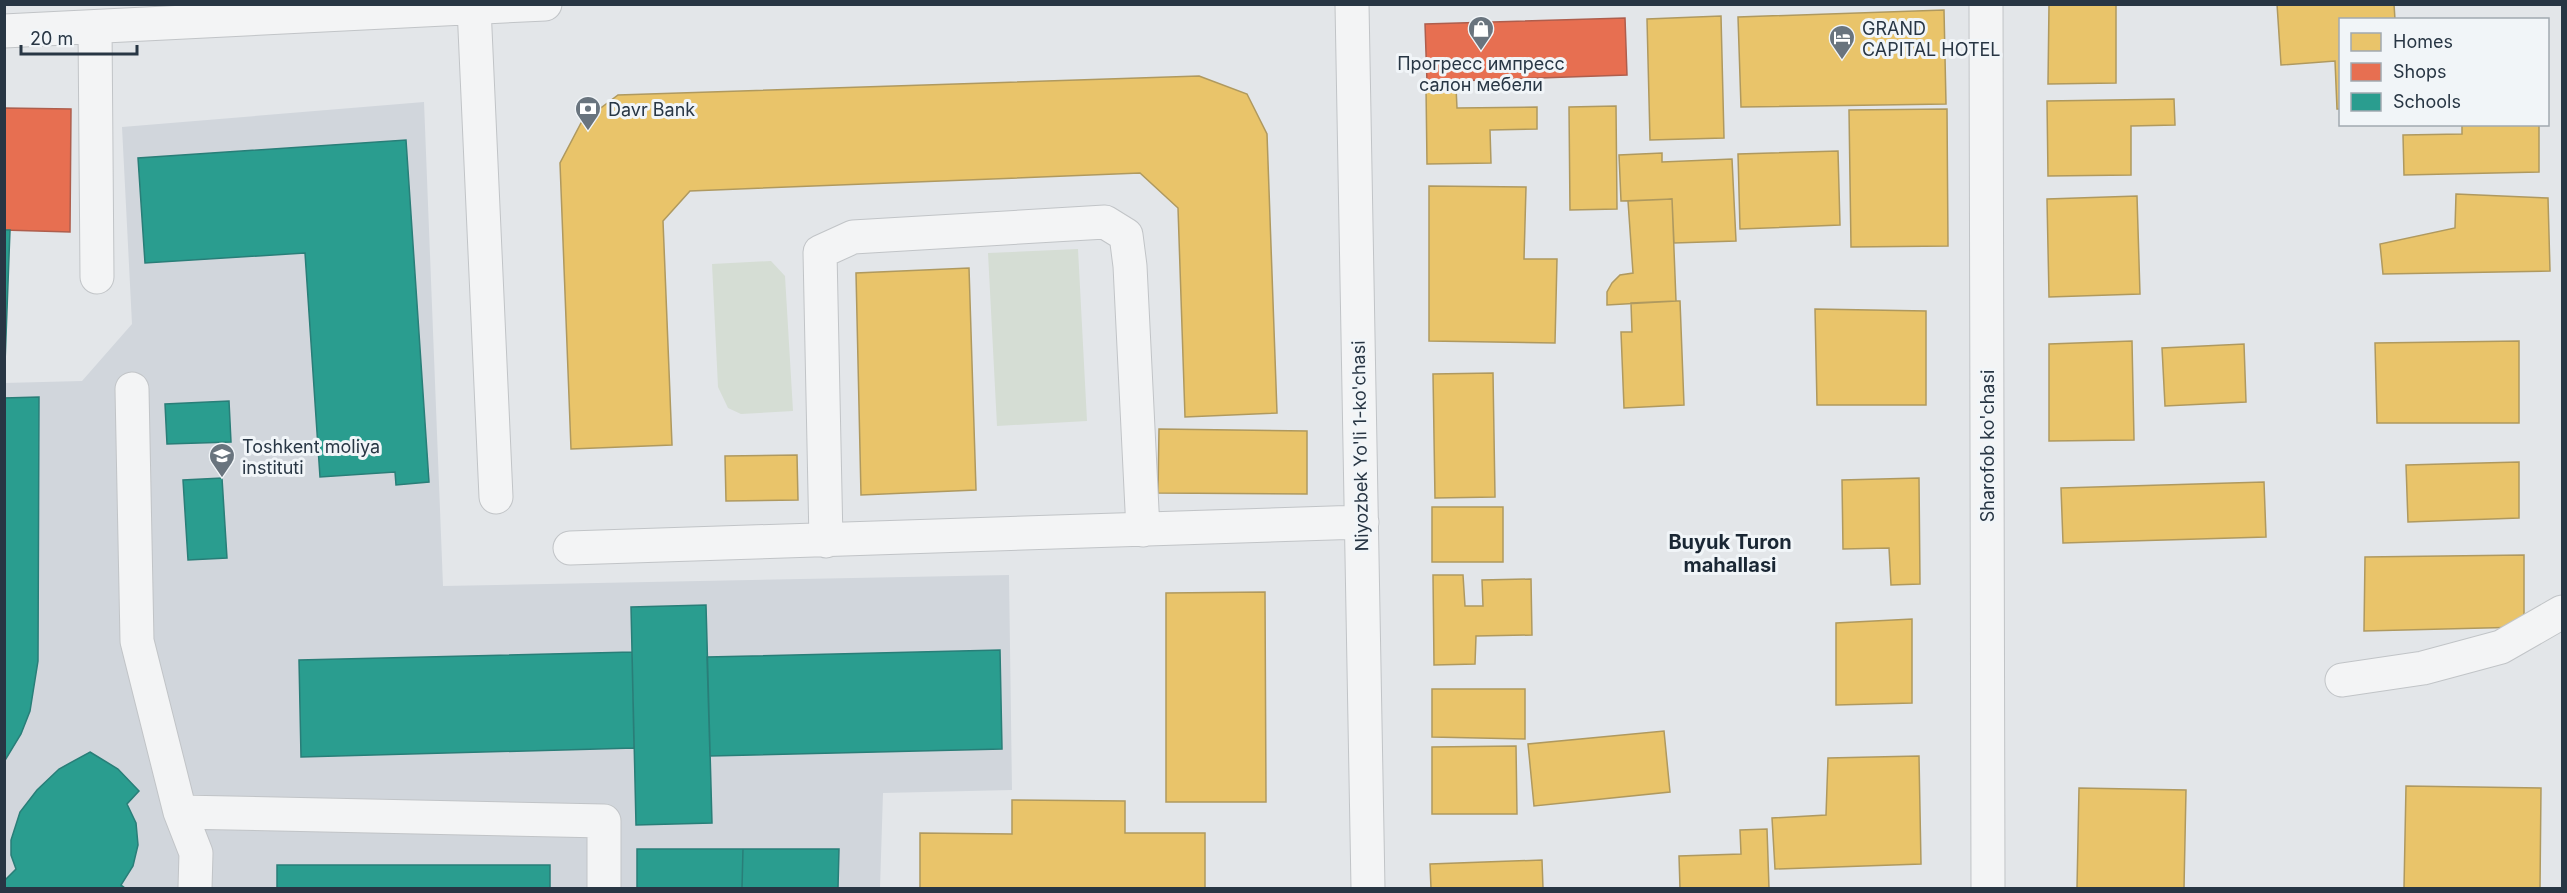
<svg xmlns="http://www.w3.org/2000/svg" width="2567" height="893" viewBox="0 0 2567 893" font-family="Inter,sans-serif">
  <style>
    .built { fill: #d1d6dc }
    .green { fill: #d5ddd4 }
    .homes { fill: #e9c46a; stroke: #af995f; stroke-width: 1.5 }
    .shops { fill: #e76f51; stroke: #ae5e4d; stroke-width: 1.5 }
    .schools { fill: #2a9d8f; stroke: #297e78; stroke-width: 1.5 }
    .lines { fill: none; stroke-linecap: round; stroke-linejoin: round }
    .minor-casing { stroke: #c1c4c7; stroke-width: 35 }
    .minor { stroke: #f3f4f5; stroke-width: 33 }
    .labels { text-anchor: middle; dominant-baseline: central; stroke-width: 6; stroke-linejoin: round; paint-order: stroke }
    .poi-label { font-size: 18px; fill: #283644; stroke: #f1f5f8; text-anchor: start }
    .street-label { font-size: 18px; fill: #283644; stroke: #f1f5f8 }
    .neighbourhood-label { font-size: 20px; font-weight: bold; fill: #1a2734; stroke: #f1f5f8 }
  </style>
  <rect width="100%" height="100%" fill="#e3e6e9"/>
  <path class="built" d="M424 102 443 586 1009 575 1012 790 883 793 880 888H5L4 383 82 381 132 324 122 127Z"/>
  <path class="green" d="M1078 249 1087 421 997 426 988 253Z
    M771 261 785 276 793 411 741 414 728 408 718 387 712 264Z"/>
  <path class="homes" d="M2049 4H2116V83L2048 84Z
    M2277 4H2394L2395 20H2340V109H2337L2335 61 2281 65Z
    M1944 10 1946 104 1741 107 1738 17Z
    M1721 16 1724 138 1650 140 1647 19Z
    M1199 76 1247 94 1267 134 1277 413 1185 417 1178 208 1140 173 690 191 663 221 672 445 571 449 560 163 581 123 618 95Z
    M1426 87H1456L1457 108 1537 107V129L1490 130 1491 163 1427 164Z
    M2174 99 2175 125 2131 126V175L2048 176 2047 101Z
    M1616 106 1617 209 1570 210 1569 107Z
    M1947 109 1948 246 1851 247 1849 110Z
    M2462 124H2539V172L2404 175 2403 135 2462 134Z
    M1838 151 1840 225 1740 229 1738 154Z
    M1662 153V162L1732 159 1736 241 1674 243 1672 199 1621 201 1619 155Z
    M1429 186 1526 187 1524 259H1557L1555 343 1429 341Z
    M2456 194 2548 198 2550 271 2383 274 2380 244 2455 228Z
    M2137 196 2140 294 2049 297 2047 199Z
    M1672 199 1676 301 1607 305V292L1612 283 1620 275 1633 273 1628 201Z
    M969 268 976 490 861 495 856 273Z
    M1676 301H1680L1684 405 1624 408 1621 332H1632L1631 303Z
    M1815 309 1926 311V405H1817Z
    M2132 341 2134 440 2049 441V344Z
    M2519 341V423H2377L2375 343Z
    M2244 344 2246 402 2165 406 2162 348Z
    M1493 373 1495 497 1435 498 1433 374Z
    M1159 429 1307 431V494L1158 493Z
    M797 455 798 500 726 501 725 456Z
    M2519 462V518L2408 522 2406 465Z
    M1919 478 1920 584 1891 585 1889 548 1843 549 1842 480Z
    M2264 482 2266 537 2063 543 2061 488Z
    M1432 507H1503V562H1432Z
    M2524 555V627L2364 631 2365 557Z
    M1433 575H1463L1465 606H1483L1482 580 1531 579 1532 635 1476 636 1475 664 1434 665Z
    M1265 592 1266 802H1166V593Z
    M1912 619V703L1836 705V623Z
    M1432 689H1525V739L1432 737Z
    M1664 731 1670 792 1534 806 1528 744Z
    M1516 746 1517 814H1432V747Z
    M1919 756 1921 864 1775 869 1772 818 1826 815 1828 758Z
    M2406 786 2541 788 2540 888H2404Z
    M2079 788 2186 790 2184 888H2077Z
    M1012 800 1125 801V833H1205V888H920V833L1012 834Z
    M1767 829 1769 888H1680L1679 856 1741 854 1740 830Z
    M1542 860 1543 888H1431L1430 864Z"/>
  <path class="shops" d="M1625 18 1627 75 1427 82 1425 24Z
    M4 108 71 109 70 232 4 230Z"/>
  <path class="schools" d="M406 140 429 482 396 485 395 472 320 477 305 253 145 263 138 158Z
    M4 230H10L4 390Z
    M39 397 38 661 30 711 21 734 4 762V398Z
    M229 401 231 442 167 444 165 404Z
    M222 478 227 558 188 560 183 480Z
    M706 605 712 823 636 825 631 607Z
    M1000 650 1002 749 710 756 707 657Z
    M632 652 634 748 301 757 299 660Z
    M90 752 118 769 139 791 127 804 136 823 138 845 133 866 121 885 125 888H4V881L16 869 11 855V840L20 812 37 790 59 769Z
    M637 849H743L742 888H637Z
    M743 849H839L838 888H742Z
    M277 865H550V888H277Z"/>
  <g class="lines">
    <defs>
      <path id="minor" d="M1352 4 1368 888
        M1986 4 1988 888
        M474 7 496 497
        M95 27 97 277
        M4 31 545 4
        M132 389 137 641 180 812 196 853 195 888
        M826 541 820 252 853 237 1105 222 1126 235 1130 266 1143 530
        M570 548 1362 522
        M2342 680 2423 668 2501 647 2562 612
        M180 812 604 821V888"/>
    </defs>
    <use href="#minor" class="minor-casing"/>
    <use href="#minor" class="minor"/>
  </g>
  <defs>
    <symbol id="shop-pin" viewBox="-11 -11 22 30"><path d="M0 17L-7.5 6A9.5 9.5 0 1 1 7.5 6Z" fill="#69747e" stroke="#f1f5f8"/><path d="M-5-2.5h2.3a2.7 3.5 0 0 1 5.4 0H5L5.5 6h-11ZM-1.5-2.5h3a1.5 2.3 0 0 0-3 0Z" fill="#fff"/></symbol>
    <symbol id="hotel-pin" viewBox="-11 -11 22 30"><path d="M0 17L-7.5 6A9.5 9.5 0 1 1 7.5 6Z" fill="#69747e" stroke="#f1f5f8"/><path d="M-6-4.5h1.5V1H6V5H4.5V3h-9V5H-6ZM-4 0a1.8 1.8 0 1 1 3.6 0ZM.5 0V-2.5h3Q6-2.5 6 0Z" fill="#fff"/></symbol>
    <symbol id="bank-pin" viewBox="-11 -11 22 30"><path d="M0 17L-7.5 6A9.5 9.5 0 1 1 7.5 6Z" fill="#69747e" stroke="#f1f5f8"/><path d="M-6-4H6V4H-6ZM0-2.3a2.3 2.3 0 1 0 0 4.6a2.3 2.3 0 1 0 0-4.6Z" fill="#fff"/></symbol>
    <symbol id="university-pin" viewBox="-11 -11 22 30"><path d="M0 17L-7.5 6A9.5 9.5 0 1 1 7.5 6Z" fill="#69747e" stroke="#f1f5f8"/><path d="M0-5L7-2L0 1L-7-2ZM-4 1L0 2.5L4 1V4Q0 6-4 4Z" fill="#fff"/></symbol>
  </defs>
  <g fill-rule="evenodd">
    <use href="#shop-pin" x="1466" y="14" width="30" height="40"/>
    <use href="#hotel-pin" x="1827" y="23" width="30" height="40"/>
    <use href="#bank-pin" x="573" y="94" width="30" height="40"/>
    <use href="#university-pin" x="207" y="441" width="30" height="40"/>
  </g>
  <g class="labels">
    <g class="poi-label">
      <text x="1862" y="28">GRAND<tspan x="1862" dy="21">CAPITAL HOTEL</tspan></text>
      <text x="1481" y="63" text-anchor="middle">Прогресс импресс<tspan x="1481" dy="21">салон мебели</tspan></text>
      <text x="608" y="109">Davr Bank</text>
      <text x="242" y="446">Toshkent moliya<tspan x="242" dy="21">instituti</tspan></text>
    </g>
    <g class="street-label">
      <text transform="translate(1360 446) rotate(-91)">Niyozbek Yo'li 1-ko'chasi</text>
      <text transform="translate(1987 446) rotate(-90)">Sharofob ko'chasi</text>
    </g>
    <g class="neighbourhood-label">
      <text x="1730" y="542">Buyuk Turon<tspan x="1730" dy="23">mahallasi</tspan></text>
    </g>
  </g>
  <rect width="2567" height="893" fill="none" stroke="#283644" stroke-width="12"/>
  <rect x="2339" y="18" width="210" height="108" fill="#f1f5f8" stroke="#a1a9b0" stroke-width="1.5"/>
  <rect x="2351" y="33" width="30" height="18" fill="#e9c46a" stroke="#a1a9b0" stroke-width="1.5"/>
  <text x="2393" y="48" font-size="18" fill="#283644">Homes</text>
  <rect x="2351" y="63" width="30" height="18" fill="#e76f51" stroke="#a1a9b0" stroke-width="1.5"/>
  <text x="2393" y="78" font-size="18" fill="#283644">Shops</text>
  <rect x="2351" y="93" width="30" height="18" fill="#2a9d8f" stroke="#a1a9b0" stroke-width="1.5"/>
  <text x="2393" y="108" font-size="18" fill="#283644">Schools</text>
  <path d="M21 45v9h116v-9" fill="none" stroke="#283644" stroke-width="3"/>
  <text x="30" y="45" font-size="18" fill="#283644" stroke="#f1f5f8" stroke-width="4.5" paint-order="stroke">20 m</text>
</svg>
